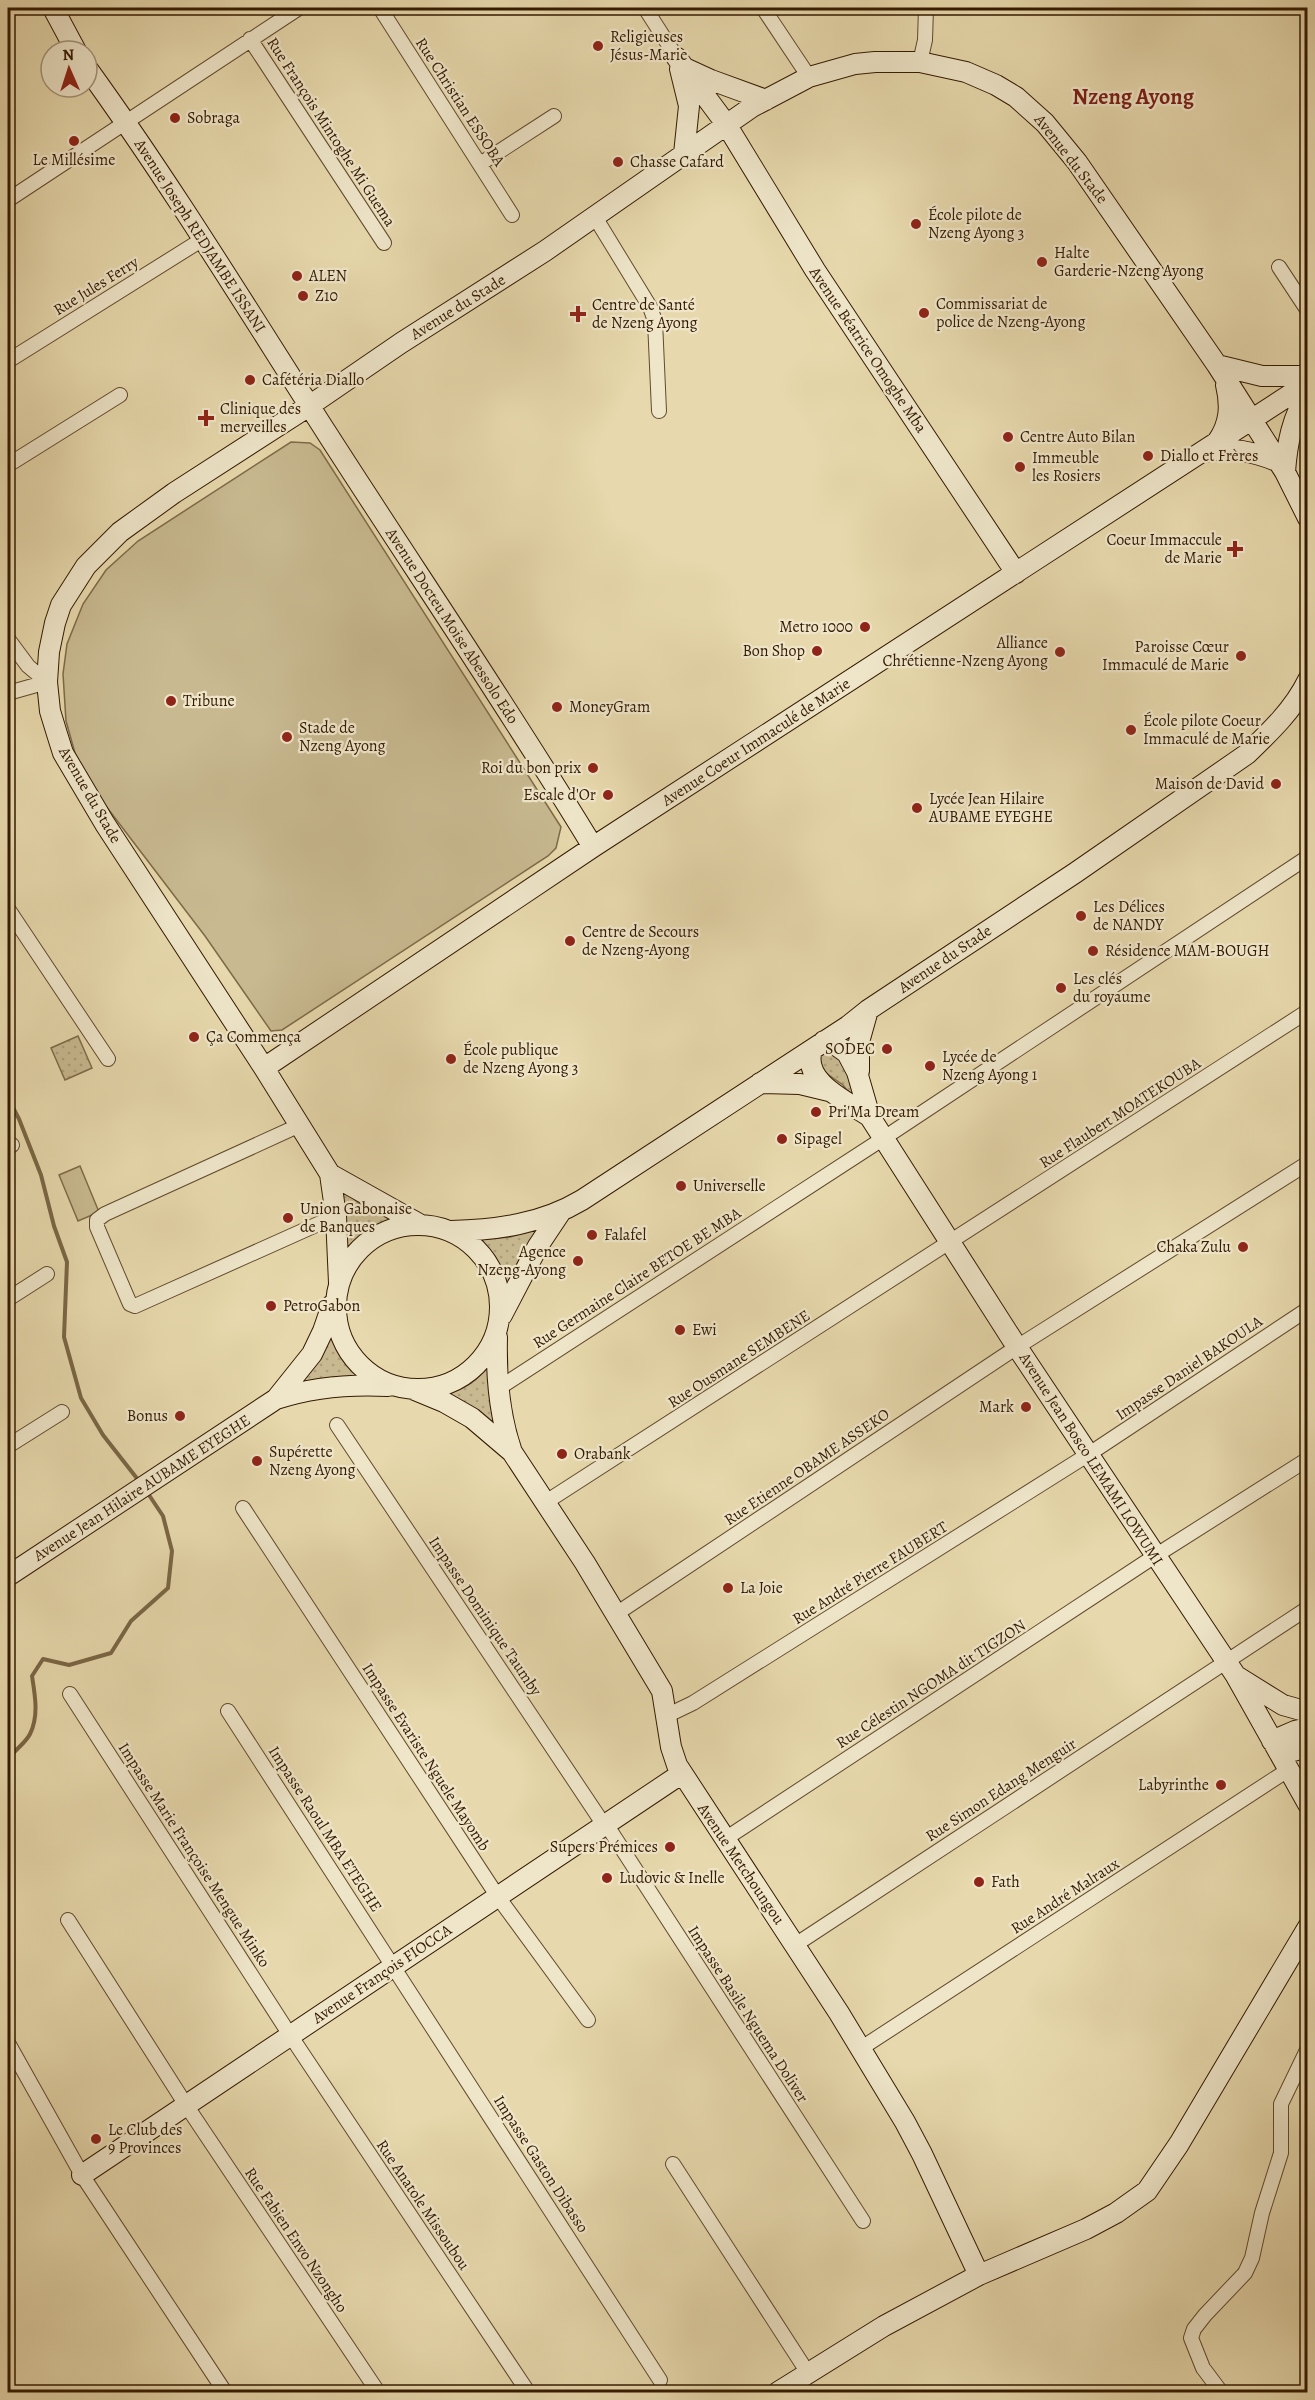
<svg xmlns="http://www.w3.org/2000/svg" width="1315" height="2400" viewBox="0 0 1315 2400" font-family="Alegreya,serif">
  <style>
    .grass { fill: url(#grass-dots); stroke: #7e6a48; stroke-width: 1.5 }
    .garden { fill: #c8b990; stroke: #7e6a48; stroke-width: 1.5 }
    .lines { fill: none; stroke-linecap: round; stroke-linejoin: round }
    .stream { stroke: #7a6645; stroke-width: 4 }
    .street-casing { stroke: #604a2c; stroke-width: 16 }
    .secondary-casing { stroke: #331a01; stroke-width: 22 }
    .street { stroke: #efe6ca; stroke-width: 14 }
    .secondary { stroke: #efe6ca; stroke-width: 20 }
    .poi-dot { fill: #8f2418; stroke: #efe6ca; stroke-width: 2 }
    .labels { text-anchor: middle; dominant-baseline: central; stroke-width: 4.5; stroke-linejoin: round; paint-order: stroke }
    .poi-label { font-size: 16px; fill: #331a01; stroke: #efe6ca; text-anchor: start }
    .street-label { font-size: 16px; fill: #331a01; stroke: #efe6ca }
    .district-label { font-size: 22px; font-weight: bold; fill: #7a1f14; stroke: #efe6ca }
  </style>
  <defs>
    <pattern id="grass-dots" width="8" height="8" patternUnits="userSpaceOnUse" patternTransform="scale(1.5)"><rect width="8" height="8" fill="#c8b990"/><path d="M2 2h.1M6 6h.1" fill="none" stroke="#ac9e7a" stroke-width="1.8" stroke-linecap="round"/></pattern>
  </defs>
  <rect width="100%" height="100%" fill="#e7d9ad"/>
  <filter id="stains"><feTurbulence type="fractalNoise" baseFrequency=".00333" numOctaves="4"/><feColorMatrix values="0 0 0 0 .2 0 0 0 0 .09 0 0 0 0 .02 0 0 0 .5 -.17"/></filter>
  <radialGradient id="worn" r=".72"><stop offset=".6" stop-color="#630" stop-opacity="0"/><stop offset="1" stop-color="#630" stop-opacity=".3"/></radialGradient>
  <path class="grass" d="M78 1036 92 1068 65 1080 51 1048Z
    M832 1048 842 1059 855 1095 852 1097 843 1085 816 1066V1057Z
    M342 1189 359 1203 395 1222 377 1229 354 1251 348 1250 345 1247Z
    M543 1227C528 1244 516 1262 508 1283L496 1262 476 1240 510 1237Z
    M332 1334 342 1356 361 1378 299 1387Z
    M491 1363 497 1431 444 1394C465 1390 478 1380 491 1363Z"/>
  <path class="garden" d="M291 442 310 443 320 450 561 827 556 848 548 856 282 1030 271 1031 205 936 96 793 75 753 66 721 63 674 67 644 83 604 106 570 138 541Z
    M80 1166 99 1212 78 1221 59 1175Z"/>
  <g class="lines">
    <path class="stream" d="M8 1098 19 1119 41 1175 54 1226 67 1262 64 1337 81 1398 103 1435 139 1481
      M8 1760C13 1751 25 1744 30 1734 39 1716 35 1695 32 1676L43 1659 69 1665 111 1653 131 1621 168 1588 172 1551 163 1516 147 1492"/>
    <defs>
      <path id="street" d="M380 8 512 215
        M645 8 677 58
        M763 8 809 77
        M250 39 384 243
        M920 62 925 40 926 8
        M480 164 554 116
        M8 200 299 8
        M595 217 650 307 655 321 659 411
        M1279 267 1308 311
        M8 361 203 239
        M8 465 120 395
        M8 639 28 666 47 682
        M8 693 47 682
        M8 909 108 1059
        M300 1125 105 1214 97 1220V1227L130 1304 135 1306 336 1216
        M8 1148 12 1145
        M8 1299 47 1274
        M499 1388 884 1138 1308 857
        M337 1425 604 1825
        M8 1446 62 1412
        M546 1502 1308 1011
        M243 1508 498 1897 588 2020
        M616 1614 1017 1347 1308 1163
        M70 1694 290 2035 528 2392
        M228 1711 660 2380
        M666 1716 693 1703 1089 1454 1308 1309
        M606 1824 863 2221
        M725 1839 1155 1556 1308 1459
        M68 1920 186 2105 378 2392
        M795 1945 1308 1608
        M8 2043 82 2175 225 2392
        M860 2049 1288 1770
        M673 2164 808 2373
        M1221 2392 1203 2368 1191 2338 1194 2329 1205 2315 1245 2273 1252 2258 1262 2213 1281 2153V2104L1308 2048"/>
      <path id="secondary" d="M53 8 76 51
        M677 58 726 124 815 270 1016 573
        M87 68C173 187 249 312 328 435 416 572 508 707 593 847
        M680 69 689 106 684 154
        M687 69 711 80 766 100
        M1217 365 1262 376H1308
        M1217 442C1230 424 1231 406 1226 385
        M1204 452C1228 446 1256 452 1279 462
        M1285 472C1287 444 1292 417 1308 393
        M824 1041 833 1043 847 1053 857 1072 870 1117 1017 1347 1236 1676 1308 1804
        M812 1050C801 1082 849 1102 870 1117
        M264 1068 593 847 1308 383
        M859 1071V1042L868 1010
        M760 1083 800 1084 829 1091
        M330 1174 421 1225
        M336 1307a82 82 0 1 1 164 0a82 82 0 1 1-164 0Z
        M451 1231C496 1230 542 1224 582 1200L848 1026 868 1010 1075 873 1247 754C1270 732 1294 709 1308 680
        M339 1283 336 1216 330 1174 264 1068 105 824 63 753 57 734 50 711 47 682 49 652 55 623 61 605 86 566 120 532 174 493 309 406 401 343 545 251 752 107 809 77 855 64 875 62H920L966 72 996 85 1016 97 1045 123 1077 162 1217 365 1285 472 1308 518
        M502 1315 538 1246 560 1213
        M497 1337C496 1375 499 1413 511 1449
        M415 1390 444 1402 472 1418 512 1452 585 1563 662 1691 671 1747 677 1765 839 2013 905 2122 922 2154 979 2275
        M276 1399C313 1387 350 1384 388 1386
        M8 1576 276 1399 312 1354 323 1331 332 1305
        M1238 1677 1283 1705 1308 1712
        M1272 1741 1295 1731 1308 1728
        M1278 1751 1289 1752 1308 1747
        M82 2175 681 1774
        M778 2392 884 2326 979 2275 1086 2229 1116 2213 1147 2191 1179 2144 1308 1927"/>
    </defs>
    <use href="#street" class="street-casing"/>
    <use href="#secondary" class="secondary-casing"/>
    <use href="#street" class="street"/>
    <use href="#secondary" class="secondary"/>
  </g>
  <g class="poi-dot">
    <circle cx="598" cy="46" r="6"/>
    <circle cx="175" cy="118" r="6"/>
    <circle cx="74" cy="141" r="6"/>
    <circle cx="618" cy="162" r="6"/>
    <circle cx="916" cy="224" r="6"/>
    <circle cx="1042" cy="262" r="6"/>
    <circle cx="297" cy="276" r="6"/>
    <circle cx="303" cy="296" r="6"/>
    <circle cx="924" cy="313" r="6"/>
    <path d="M575 305h6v6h6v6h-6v6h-6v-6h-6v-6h6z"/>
    <circle cx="250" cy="380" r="6"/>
    <path d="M203 409h6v6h6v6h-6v6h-6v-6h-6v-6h6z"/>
    <circle cx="1008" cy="437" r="6"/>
    <circle cx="1148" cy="456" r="6"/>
    <circle cx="1020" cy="467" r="6"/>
    <path d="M1232 540h6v6h6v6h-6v6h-6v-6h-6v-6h6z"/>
    <circle cx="865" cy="627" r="6"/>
    <circle cx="817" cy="651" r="6"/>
    <circle cx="1060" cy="652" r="6"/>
    <circle cx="1241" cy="656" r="6"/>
    <circle cx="171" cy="701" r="6"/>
    <circle cx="557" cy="707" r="6"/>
    <circle cx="1131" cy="730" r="6"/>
    <circle cx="287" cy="737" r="6"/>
    <circle cx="593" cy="768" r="6"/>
    <circle cx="1276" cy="784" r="6"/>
    <circle cx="608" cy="795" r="6"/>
    <circle cx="917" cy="808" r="6"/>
    <circle cx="1081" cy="916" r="6"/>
    <circle cx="570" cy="941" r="6"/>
    <circle cx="1093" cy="951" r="6"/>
    <circle cx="1061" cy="988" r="6"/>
    <circle cx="194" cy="1037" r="6"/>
    <circle cx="887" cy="1049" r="6"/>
    <circle cx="451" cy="1059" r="6"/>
    <circle cx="930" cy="1066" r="6"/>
    <circle cx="816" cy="1112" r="6"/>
    <circle cx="782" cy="1139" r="6"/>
    <circle cx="681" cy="1186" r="6"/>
    <circle cx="288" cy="1218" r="6"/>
    <circle cx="592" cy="1235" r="6"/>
    <circle cx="1243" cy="1247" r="6"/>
    <circle cx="578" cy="1261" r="6"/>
    <circle cx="271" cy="1306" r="6"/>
    <circle cx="680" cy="1330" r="6"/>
    <circle cx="1026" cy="1407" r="6"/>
    <circle cx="180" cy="1416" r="6"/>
    <circle cx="562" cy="1454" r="6"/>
    <circle cx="257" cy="1461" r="6"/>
    <circle cx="728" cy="1588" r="6"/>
    <circle cx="1221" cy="1785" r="6"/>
    <circle cx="670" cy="1847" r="6"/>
    <circle cx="607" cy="1878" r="6"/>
    <circle cx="979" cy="1882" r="6"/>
    <circle cx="96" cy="2139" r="6"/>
  </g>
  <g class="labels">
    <g class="poi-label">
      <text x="610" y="37">Religieuses<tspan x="610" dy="18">Jésus-Marie</tspan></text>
      <text x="187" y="118">Sobraga</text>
      <text x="74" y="160" text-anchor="middle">Le Millésime</text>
      <text x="630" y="162">Chasse Cafard</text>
      <text x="928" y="215">École pilote de<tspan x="928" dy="18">Nzeng Ayong 3</tspan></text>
      <text x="1054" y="253">Halte<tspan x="1054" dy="18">Garderie-Nzeng Ayong</tspan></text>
      <text x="309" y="276">ALEN</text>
      <text x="315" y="296">Z10</text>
      <text x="936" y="304">Commissariat de<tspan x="936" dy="18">police de Nzeng-Ayong</tspan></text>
      <text x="592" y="305">Centre de Santé<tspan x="592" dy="18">de Nzeng Ayong</tspan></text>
      <text x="262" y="380">Cafétéria Diallo</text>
      <text x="220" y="409">Clinique des<tspan x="220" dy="18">merveilles</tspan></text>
      <text x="1020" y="437">Centre Auto Bilan</text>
      <text x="1160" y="456">Diallo et Frères</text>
      <text x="1032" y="458">Immeuble<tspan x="1032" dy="18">les Rosiers</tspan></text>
      <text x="1222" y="540" text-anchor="end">Coeur Immaccule<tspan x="1222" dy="18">de Marie</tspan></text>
      <text x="853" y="627" text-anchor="end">Metro 1000</text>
      <text x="1048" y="643" text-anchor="end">Alliance<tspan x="1048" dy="18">Chrétienne-Nzeng Ayong</tspan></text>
      <text x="1229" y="647" text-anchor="end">Paroisse Cœur<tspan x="1229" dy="18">Immaculé de Marie</tspan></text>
      <text x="805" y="651" text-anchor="end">Bon Shop</text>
      <text x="183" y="701">Tribune</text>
      <text x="569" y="707">MoneyGram</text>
      <text x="1143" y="721">École pilote Coeur<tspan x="1143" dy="18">Immaculé de Marie</tspan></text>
      <text x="299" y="728">Stade de<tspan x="299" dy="18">Nzeng Ayong</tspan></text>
      <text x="581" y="768" text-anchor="end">Roi du bon prix</text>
      <text x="1264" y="784" text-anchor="end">Maison de David</text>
      <text x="596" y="795" text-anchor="end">Escale d'Or</text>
      <text x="929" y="799">Lycée Jean Hilaire<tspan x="929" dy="18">AUBAME EYEGHE</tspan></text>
      <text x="1093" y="907">Les Délices<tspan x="1093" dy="18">de NANDY</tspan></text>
      <text x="582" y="932">Centre de Secours<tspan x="582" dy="18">de Nzeng-Ayong</tspan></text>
      <text x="1105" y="951">Résidence MAM-BOUGH</text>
      <text x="1073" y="979">Les clés<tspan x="1073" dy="18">du royaume</tspan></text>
      <text x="206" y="1037">Ça Commença</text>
      <text x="875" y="1049" text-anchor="end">SODEC</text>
      <text x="463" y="1050">École publique<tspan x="463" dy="18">de Nzeng Ayong 3</tspan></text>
      <text x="942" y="1057">Lycée de<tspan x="942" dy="18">Nzeng Ayong 1</tspan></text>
      <text x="828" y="1112">Pri'Ma Dream</text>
      <text x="794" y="1139">Sipagel</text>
      <text x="693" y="1186">Universelle</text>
      <text x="300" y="1209">Union Gabonaise<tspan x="300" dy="18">de Banques</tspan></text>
      <text x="604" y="1235">Falafel</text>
      <text x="1231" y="1247" text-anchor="end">Chaka Zulu</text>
      <text x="566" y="1252" text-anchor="end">Agence<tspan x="566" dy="18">Nzeng-Ayong</tspan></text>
      <text x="283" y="1306">PetroGabon</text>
      <text x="692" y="1330">Ewi</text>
      <text x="1014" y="1407" text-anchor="end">Mark</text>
      <text x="168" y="1416" text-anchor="end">Bonus</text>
      <text x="269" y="1452">Supérette<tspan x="269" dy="18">Nzeng Ayong</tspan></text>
      <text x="574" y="1454">Orabank</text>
      <text x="740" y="1588">La Joie</text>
      <text x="1209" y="1785" text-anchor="end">Labyrinthe</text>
      <text x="658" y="1847" text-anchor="end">Supers Prémices</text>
      <text x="619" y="1878">Ludovic &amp; Inelle</text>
      <text x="991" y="1882">Fath</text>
      <text x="108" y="2130">Le Club des<tspan x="108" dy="18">9 Provinces</tspan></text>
    </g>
    <g class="street-label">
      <text transform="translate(460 102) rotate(57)">Rue Christian ESSOBA</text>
      <text transform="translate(331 132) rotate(57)">Rue François Mintoghe Mi Guema</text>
      <text transform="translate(1071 159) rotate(52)">Avenue du Stade</text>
      <text transform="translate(200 236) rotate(57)">Avenue Joseph REDJAMBE ISSANI</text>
      <text transform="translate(96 286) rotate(-32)">Rue Jules Ferry</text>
      <text transform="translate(458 307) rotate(-32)">Avenue du Stade</text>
      <text transform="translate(868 350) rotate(56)">Avenue Béatrice Omoghe Mba</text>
      <text transform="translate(452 626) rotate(57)">Avenue Docteu Moise Abessolo Edo</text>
      <text transform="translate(756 742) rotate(-33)">Avenue Coeur Immaculé de Marie</text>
      <text transform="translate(90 795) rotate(60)">Avenue du Stade</text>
      <text transform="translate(945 959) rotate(-34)">Avenue du Stade</text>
      <text transform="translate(1120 1113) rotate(-33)">Rue Flaubert MOATEKOUBA</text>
      <text transform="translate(637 1278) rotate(-33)">Rue Germaine Claire BETOE BE MBA</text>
      <text transform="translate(739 1359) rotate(-33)">Rue Ousmane SEMBENE</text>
      <text transform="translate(1189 1368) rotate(-34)">Impasse Daniel BAKOULA</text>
      <text transform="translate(1091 1459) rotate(57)">Avenue Jean Bosco LEMAMI LOWUMI</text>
      <text transform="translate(807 1467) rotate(-34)">Rue Etienne OBAME ASSEKO</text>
      <text transform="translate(142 1488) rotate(-33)">Avenue Jean Hilaire AUBAME EYEGHE</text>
      <text transform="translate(870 1573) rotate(-32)">Rue André Pierre FAUBERT</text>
      <text transform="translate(485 1616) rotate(56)">Impasse Dominique Taumby</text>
      <text transform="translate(931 1684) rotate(-33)">Rue Célestin NGOMA dit TIGZON</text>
      <text transform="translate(426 1757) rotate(57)">Impasse Evariste Nguele Mayomb</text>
      <text transform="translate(1001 1790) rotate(-33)">Rue Simon Edang Menguir</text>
      <text transform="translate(325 1829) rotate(57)">Impasse Raoul MBA ETEGHE</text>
      <text transform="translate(194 1855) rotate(57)">Impasse Marie Françoise Mengue Minko</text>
      <text transform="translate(741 1864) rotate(56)">Avenue Metchoungou</text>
      <text transform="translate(1065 1896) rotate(-33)">Rue André Malraux</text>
      <text transform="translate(382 1974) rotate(-34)">Avenue François FIOCCA</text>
      <text transform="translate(748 2014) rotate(57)">Impasse Basile Nguema Doliver</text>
      <text transform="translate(541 2164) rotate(57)">Impasse Gaston Dibasso</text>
      <text transform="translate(423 2205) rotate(56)">Rue Anatole Missoubou</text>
      <text transform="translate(296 2240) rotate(56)">Rue Fabien Envo Nzongho</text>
    </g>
    <g class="district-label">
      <text x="1133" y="97">Nzeng Ayong</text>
    </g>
  </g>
  <rect width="1315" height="2400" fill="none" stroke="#e7d9ad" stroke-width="30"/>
  <rect x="9" y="9" width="1297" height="2382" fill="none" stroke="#331a01" stroke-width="3"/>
  <rect x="15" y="15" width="1285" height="2370" fill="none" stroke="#331a01" stroke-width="1.5"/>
  <g transform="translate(69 69) rotate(357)"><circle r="28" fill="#efe6ca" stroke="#a4947a" stroke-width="1.5"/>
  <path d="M0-4.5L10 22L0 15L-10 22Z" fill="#8f2418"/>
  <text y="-9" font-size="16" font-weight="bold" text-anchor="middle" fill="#331a01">N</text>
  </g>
  <rect width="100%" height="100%" filter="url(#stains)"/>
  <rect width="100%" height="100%" fill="url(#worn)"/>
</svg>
